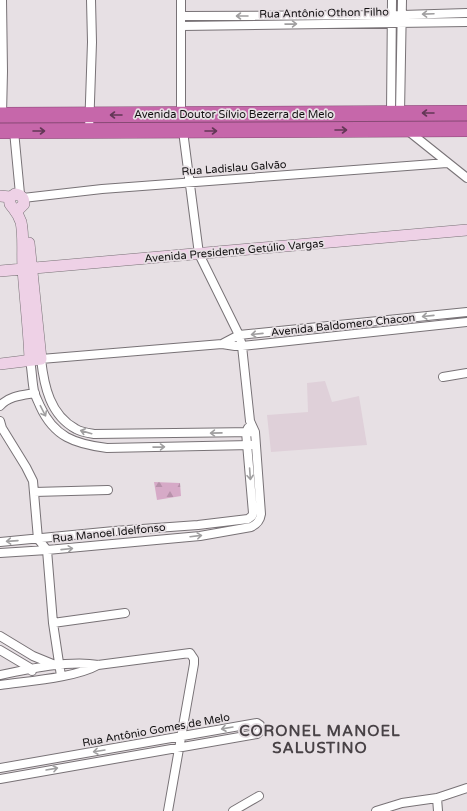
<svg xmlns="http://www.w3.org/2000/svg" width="467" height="811" viewBox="0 0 467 811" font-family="'Varela Round',sans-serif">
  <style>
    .built { fill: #dfd0d9 }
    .forest { fill: url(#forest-firs) }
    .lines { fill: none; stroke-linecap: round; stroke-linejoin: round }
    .street-casing { stroke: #787276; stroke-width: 10 }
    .secondary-casing { stroke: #787276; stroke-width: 12 }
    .highway-casing { stroke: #874974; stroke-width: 16 }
    .street { stroke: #fff; stroke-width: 8 }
    .secondary { stroke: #eed1e6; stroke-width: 11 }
    .highway { stroke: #c667aa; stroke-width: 15 }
    .oneway { stroke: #a09fa0 }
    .oneway2 { stroke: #633756 }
    .labels { text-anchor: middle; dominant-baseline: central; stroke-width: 3.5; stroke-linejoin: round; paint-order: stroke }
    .street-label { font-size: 11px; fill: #121011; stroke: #e7e0e4 }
    .district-label { font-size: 15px; font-weight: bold; letter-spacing: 1px; fill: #484246; stroke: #e7e0e4 }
  </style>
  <defs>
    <pattern id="forest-firs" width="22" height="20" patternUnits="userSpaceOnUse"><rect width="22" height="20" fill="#d6aac7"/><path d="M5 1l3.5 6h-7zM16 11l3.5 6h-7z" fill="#b791aa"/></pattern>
  </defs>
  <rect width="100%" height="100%" fill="#e7e0e4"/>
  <path class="built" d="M325 381 332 402 359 396 367 445 271 452 267 415 308 412 307 383Z"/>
  <path class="forest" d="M154 482 180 483 181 496 157 500Z"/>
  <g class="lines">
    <defs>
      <path id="street" d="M182 16 402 15 467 13
        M182 26 467 22
        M391 113 392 0
        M400 113 402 0
        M2 115 3 71 2 0
        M181 115V0
        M407 130 467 178
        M14 131 20 194
        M89 131 92 42 91 0
        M23 198 102 189 447 163
        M222 344 239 335 467 312
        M30 360C32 371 32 381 34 391 35 396 38 401 40 406 54 437 75 444 107 448L251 445
        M443 377 467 373
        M0 406C8 396 23 395 35 393
        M0 421 2 428 26 467 33 481 38 539 47 550 53 623 61 676
        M255 432 94 434C88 433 81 432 76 429 50 415 44 386 41 359L222 344 235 346H242L467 322
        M34 492 108 490
        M0 542 114 531 198 525 248 519 252 516 253 513 246 432 248 428
        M0 553 47 550 200 536 251 527C257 524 260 521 261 514L255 432 250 421 242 346 239 335 199 254 183 131
        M53 623 125 613
        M0 636 33 656 55 665
        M0 650 32 669V671
        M0 675C28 669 70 660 98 665L190 653 194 659V664L168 811
        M0 685C27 681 75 678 98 665
        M0 768 257 723 260 725 261 730 257 734 0 779
        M437 798 438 811
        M233 811 259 796
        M376 811 402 803 437 798 467 788"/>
      <path id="secondary" d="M0 196 10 197
        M15 209H19L24 204C24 197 21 195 15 194 10 197 9 199 10 204 15 211 18 213 21 222 24 235 22 254 23 268 25 299 29 330 30 360
        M0 271 467 230
        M0 364 41 359 29 243"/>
      <path id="highway" d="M0 115 467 113
        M0 131 467 129"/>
    </defs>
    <use href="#street" class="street-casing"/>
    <use href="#secondary" class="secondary-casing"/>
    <use href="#highway" class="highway-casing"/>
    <use href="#street" class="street"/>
    <use href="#secondary" class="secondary"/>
    <use href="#highway" class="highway"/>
  </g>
  <defs><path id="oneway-shaft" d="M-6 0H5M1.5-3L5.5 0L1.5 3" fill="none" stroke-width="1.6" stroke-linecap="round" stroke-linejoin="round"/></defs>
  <g class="oneway">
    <use href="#oneway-shaft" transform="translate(428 14) rotate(178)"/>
    <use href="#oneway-shaft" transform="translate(242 16) rotate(180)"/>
    <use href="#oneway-shaft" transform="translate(291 24) rotate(-1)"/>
    <use href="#oneway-shaft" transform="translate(428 316) rotate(174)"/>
    <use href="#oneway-shaft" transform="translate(257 334) rotate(174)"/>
    <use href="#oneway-shaft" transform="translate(43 411) rotate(63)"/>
    <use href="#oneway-shaft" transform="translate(86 432) rotate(-164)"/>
    <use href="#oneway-shaft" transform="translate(216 433) rotate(179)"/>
    <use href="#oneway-shaft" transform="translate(159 447) rotate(-1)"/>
    <use href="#oneway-shaft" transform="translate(250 474) rotate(86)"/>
    <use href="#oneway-shaft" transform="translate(196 536) rotate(-7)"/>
    <use href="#oneway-shaft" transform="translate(12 541) rotate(176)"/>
    <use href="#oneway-shaft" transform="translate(67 549) rotate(-6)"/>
    <use href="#oneway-shaft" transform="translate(227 728) rotate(170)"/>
    <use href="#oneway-shaft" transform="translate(99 751) rotate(171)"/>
    <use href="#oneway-shaft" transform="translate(52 769) rotate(-10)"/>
  </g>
  <g class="oneway2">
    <use href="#oneway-shaft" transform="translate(428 113) rotate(180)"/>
    <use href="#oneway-shaft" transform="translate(116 115) rotate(180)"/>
    <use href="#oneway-shaft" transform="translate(341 130)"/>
    <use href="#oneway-shaft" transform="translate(39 131)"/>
    <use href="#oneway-shaft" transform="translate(211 131)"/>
  </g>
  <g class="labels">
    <g class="street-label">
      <text transform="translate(324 13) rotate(-1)">Rua Antônio Othon Filho</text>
      <text x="234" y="114">Avenida Doutor Sílvio Bezerra de Melo</text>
      <text transform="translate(234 168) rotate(-4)">Rua Ladislau Galvão</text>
      <text transform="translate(234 251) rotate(-5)">Avenida Presidente Getúlio Vargas</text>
      <text transform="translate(343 325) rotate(-6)">Avenida Baldomero Chacon</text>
      <text transform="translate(109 533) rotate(-6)">Rua Manoel Idelfonso</text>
      <text transform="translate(156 730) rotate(-10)">Rua Antônio Gomes de Melo</text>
    </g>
    <g class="district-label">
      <text x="320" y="731">CORONEL MANOEL<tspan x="320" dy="17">SALUSTINO</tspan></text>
    </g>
  </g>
</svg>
